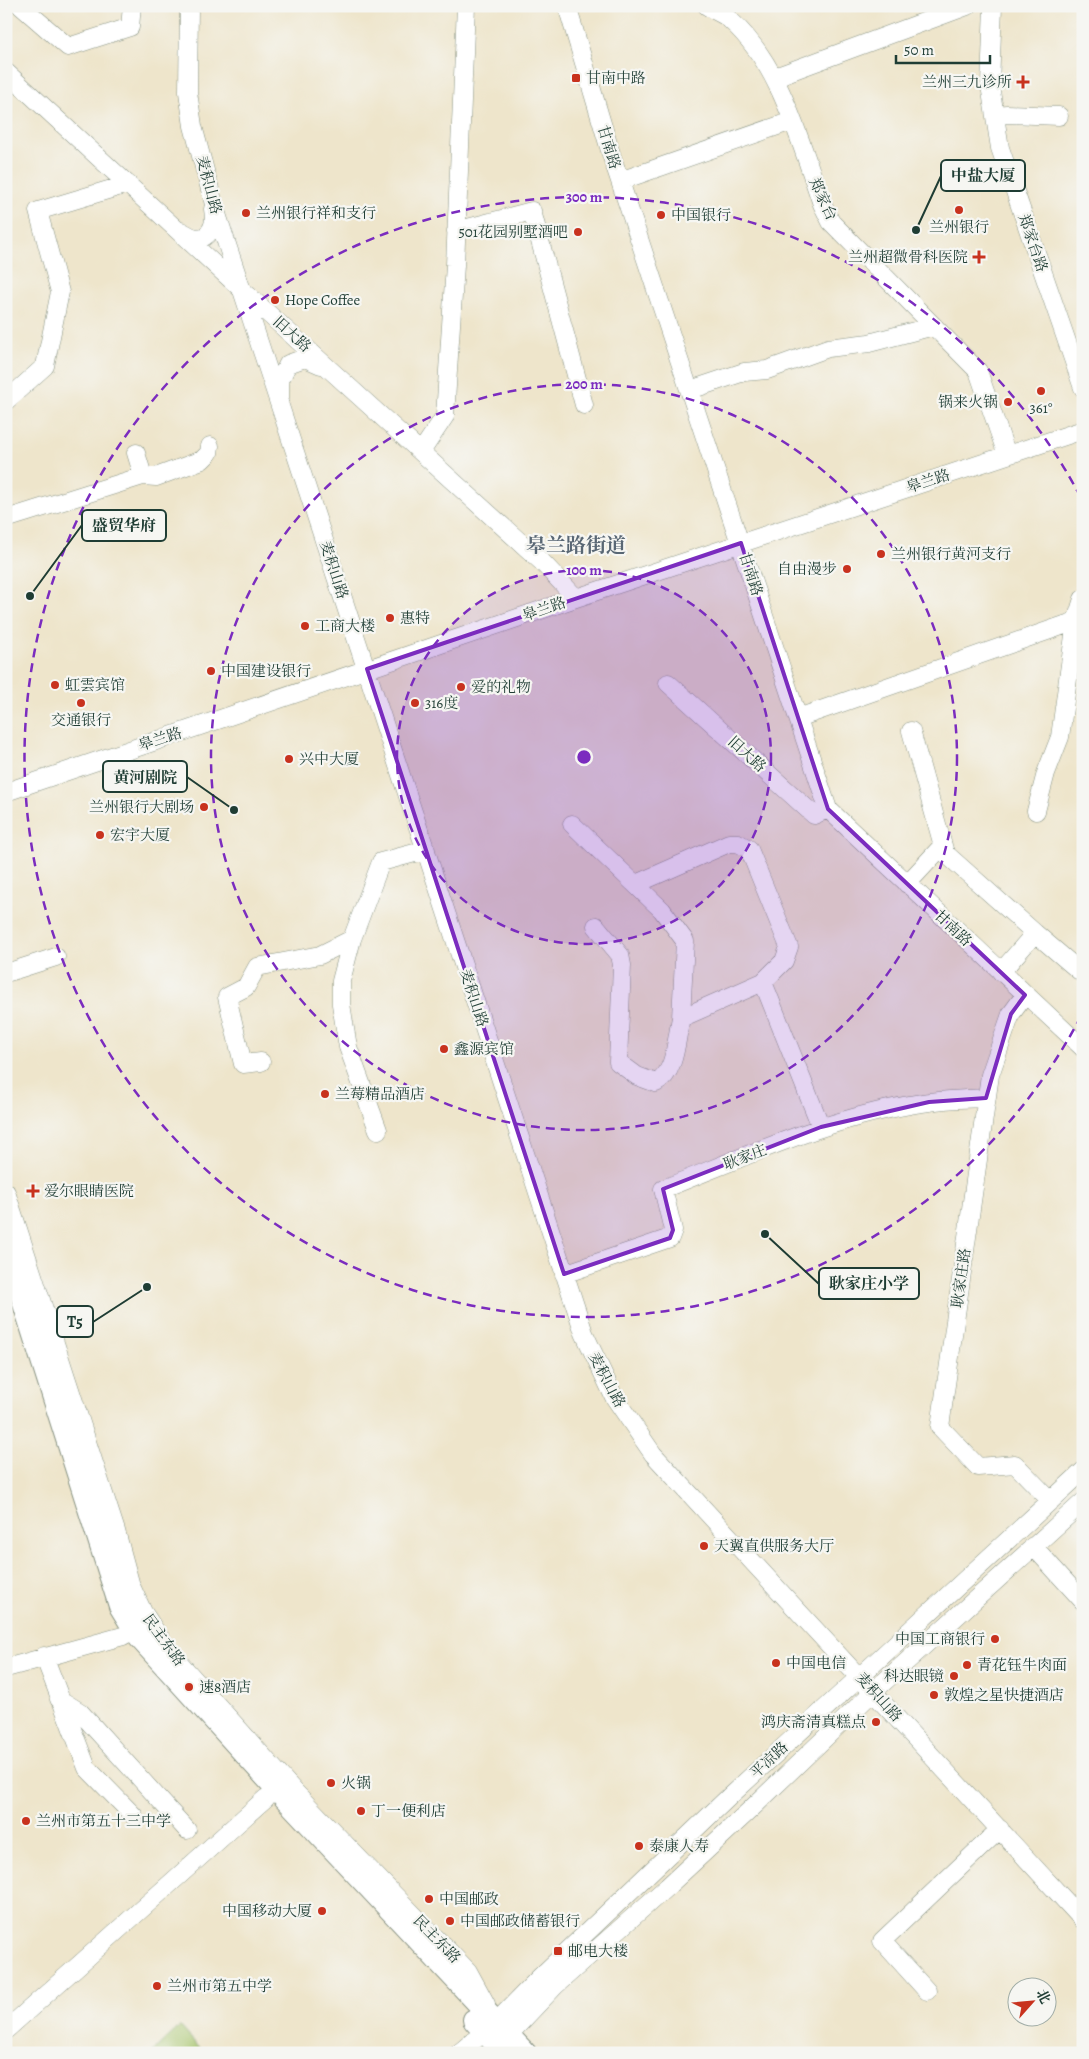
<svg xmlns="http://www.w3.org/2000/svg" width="1089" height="2059" viewBox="0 0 1089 2059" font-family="Alegreya,'Noto Serif SC',serif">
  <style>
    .green { fill: #a7c56d; stroke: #638150 }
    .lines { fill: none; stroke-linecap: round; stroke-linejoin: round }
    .minor-casing { stroke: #869180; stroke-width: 19 }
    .major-casing { stroke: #869180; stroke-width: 24 }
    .minor { stroke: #fff; stroke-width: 18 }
    .major { stroke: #fff; stroke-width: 22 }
    .marked { fill: #7b2cbf; fill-opacity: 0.2; stroke: #7b2cbf; stroke-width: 4; stroke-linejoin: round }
    .ring { fill: none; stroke: #7b2cbf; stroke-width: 2.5; stroke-dasharray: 9 6 }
    .poi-dot { fill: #c8321e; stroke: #f6f6f2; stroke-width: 2 }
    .labels { text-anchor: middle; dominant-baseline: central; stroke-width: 4.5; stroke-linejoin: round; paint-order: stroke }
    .poi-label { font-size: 15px; fill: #1f3d34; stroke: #f6f6f2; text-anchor: start }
    .street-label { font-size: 15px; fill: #1f3d34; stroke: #f6f6f2 }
    .district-label { font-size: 20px; font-weight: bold; fill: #596774; stroke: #f6f6f2 }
    .centre { fill: #7b2cbf; stroke: #f6f6f2; stroke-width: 2.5 }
    .ring-label { font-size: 15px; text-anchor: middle; font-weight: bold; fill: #7b2cbf; stroke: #f6f6f2; stroke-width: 4.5; stroke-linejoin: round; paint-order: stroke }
    .leader { fill: none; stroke: #1f3d34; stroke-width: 2 }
    .callout-dot { fill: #1f3d34; stroke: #f6f6f2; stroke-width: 2 }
    .callout { fill: #f6f6f2; stroke: #1f3d34; stroke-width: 2 }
    .callout-label { font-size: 16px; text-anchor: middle; font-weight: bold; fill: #1f3d34 }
  </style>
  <rect width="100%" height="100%" fill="#f6f6f2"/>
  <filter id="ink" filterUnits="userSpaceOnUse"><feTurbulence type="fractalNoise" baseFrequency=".02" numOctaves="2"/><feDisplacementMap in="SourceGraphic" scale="10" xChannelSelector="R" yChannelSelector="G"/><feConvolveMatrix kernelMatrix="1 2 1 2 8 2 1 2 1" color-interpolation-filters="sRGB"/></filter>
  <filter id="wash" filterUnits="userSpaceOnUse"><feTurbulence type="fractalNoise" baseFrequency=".0096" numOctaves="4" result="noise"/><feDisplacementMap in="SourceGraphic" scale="20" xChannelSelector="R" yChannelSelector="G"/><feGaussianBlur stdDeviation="1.12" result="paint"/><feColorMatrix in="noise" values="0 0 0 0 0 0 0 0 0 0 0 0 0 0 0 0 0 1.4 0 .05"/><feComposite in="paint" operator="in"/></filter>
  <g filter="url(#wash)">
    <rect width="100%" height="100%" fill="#eee5cb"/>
    <path class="green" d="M180 2026 204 2053H152Z"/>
  </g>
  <g filter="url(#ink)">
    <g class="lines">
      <defs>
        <path id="minor" d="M21 6 68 47 130 27 132 6
          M189 6 188 92 193 126 215 208 584 1333 614 1397 653 1454 1083 1920
          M567 6 612 157 828 809 1083 1048
          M707 6C714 11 724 14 730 20 781 65 800 142 822 204L831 222 978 371 1007 455
          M993 6 990 85 1000 148 1083 388
          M6 72 240 288 542 562 576 598
          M775 77 967 6
          M995 115 1007 114 1059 116
          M620 181 792 121
          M181 231 194 238 204 237C214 230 215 221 213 209
          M456 231 532 211 584 405
          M690 390 744 372 767 370 828 348 869 343 934 326
          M280 398V380L288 364 305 358 321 365
          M6 401 45 366 60 292 38 211 128 184
          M421 452 445 416 455 265 466 6
          M136 453 143 476
          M6 519 143 476 156 477 202 460 209 453 210 446
          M668 683 814 815 828 809
          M798 718 1076 621 1083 599
          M911 731 945 853 1035 933 1001 972
          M6 792 576 598 1083 430
          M1036 811 1046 773 1060 737 1076 621
          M572 824 662 910 685 941 681 1018
          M636 884 729 843H738L749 849 789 947 784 961 763 982
          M907 884 943 845
          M596 926 620 955 622 965 618 1062 637 1076 656 1083C676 1073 676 1039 681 1018L763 982 821 1127
          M1035 933 1083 974
          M352 939 341 981V1004L348 1047 378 1130
          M6 973 56 957
          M1025 995 1011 1014 990 1075 940 1427 978 1467 1015 1464 1051 1501
          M261 1062 243 1064 227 997 246 987 257 967 320 955 352 939 381 862 426 850
          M6 1192 116 1531 131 1586 143 1612 168 1650 295 1792 468 1971 486 2004
          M564 1274 670 1238 673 1230 663 1189C749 1155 837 1114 929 1102 948 1099 967 1099 986 1098
          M1033 1546 1083 1601
          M44 1656 87 1768 134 1816
          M6 1668 123 1636
          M59 1699 80 1712 187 1830
          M927 1991 882 1941 1000 1829
          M6 2030 266 1798
          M501 2043 555 1986 667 1887 751 1809 874 1691 1083 1502
          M459 2053 496 2022 539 1978 730 1796 1083 1471"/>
        <path id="major" d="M6 1247 120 1606 139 1637 286 1799 525 2053
          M474 2020 504 2053"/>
      </defs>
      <use href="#minor" class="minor-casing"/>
      <use href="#major" class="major-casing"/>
      <use href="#minor" class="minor"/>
      <use href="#major" class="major"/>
    </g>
  </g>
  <path class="marked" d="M741 543 828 809 1025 995 1011 1014 986 1098 929 1102 821 1127 663 1189 673 1230 670 1238 564 1274 367 669Z"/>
  <circle cx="584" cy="757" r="187" fill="#7b2cbf" fill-opacity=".12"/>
  <g class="ring">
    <circle cx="584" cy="757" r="187"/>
    <circle cx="584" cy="757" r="373"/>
    <path d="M1081 1016A560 560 0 1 1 1081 498"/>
  </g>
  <g class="poi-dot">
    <rect x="571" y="73" width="10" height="10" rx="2.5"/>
    <path d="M1020.5 74.5h5v5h5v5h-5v5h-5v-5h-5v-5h5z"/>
    <circle cx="959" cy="210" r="5"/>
    <circle cx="246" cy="213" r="5"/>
    <circle cx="661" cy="215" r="5"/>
    <circle cx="578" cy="232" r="5"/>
    <path d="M976.5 249.5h5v5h5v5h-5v5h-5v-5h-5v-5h5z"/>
    <circle cx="275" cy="300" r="5"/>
    <circle cx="1041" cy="391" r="5"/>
    <circle cx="1008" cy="402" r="5"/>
    <circle cx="881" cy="554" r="5"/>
    <circle cx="847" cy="569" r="5"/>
    <circle cx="390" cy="618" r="5"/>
    <circle cx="305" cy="626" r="5"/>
    <circle cx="211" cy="671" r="5"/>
    <circle cx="55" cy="685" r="5"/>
    <circle cx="461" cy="687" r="5"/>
    <circle cx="81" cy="703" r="5"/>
    <circle cx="415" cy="703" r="5"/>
    <circle cx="289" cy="759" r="5"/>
    <circle cx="204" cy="807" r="5"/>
    <circle cx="100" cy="835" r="5"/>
    <circle cx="444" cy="1049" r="5"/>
    <circle cx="325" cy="1094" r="5"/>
    <path d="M30.5 1183.5h5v5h5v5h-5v5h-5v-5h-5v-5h5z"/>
    <circle cx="704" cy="1546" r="5"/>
    <circle cx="995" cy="1639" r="5"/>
    <circle cx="776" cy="1663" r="5"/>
    <circle cx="967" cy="1665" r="5"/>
    <circle cx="954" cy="1676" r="5"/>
    <circle cx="189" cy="1687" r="5"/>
    <circle cx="934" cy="1695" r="5"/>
    <circle cx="876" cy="1722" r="5"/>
    <circle cx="331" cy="1783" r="5"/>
    <circle cx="361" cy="1811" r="5"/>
    <circle cx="26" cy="1821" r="5"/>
    <circle cx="639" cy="1846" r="5"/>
    <circle cx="429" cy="1899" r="5"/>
    <circle cx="322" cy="1911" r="5"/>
    <circle cx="450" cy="1921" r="5"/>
    <rect x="553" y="1946" width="10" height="10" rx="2.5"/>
    <circle cx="157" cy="1986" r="5"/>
  </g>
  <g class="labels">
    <g class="poi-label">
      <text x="586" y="78">甘南中路</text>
      <text x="1012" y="82" text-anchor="end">兰州三九诊所</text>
      <text x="256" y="213">兰州银行祥和支行</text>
      <text x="671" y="215">中国银行</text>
      <text x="959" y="227" text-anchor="middle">兰州银行</text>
      <text x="568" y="232" text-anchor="end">501花园别墅酒吧</text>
      <text x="968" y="257" text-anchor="end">兰州超微骨科医院</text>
      <text x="285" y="300">Hope Coffee</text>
      <text x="998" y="402" text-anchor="end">锅来火锅</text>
      <text x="1041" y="408" text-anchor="middle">361°</text>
      <text x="891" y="554">兰州银行黄河支行</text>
      <text x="837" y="569" text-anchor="end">自由漫步</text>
      <text x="400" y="618">惠特</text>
      <text x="315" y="626">工商大楼</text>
      <text x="221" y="671">中国建设银行</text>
      <text x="65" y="685">虹雲宾馆</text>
      <text x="471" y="687">爱的礼物</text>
      <text x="425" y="703">316度</text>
      <text x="81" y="720" text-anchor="middle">交通银行</text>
      <text x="299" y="759">兴中大厦</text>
      <text x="194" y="807" text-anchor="end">兰州银行大剧场</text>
      <text x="110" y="835">宏宇大厦</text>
      <text x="454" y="1049">鑫源宾馆</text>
      <text x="335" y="1094">兰莓精品酒店</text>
      <text x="44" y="1191">爱尔眼睛医院</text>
      <text x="714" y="1546">天翼直供服务大厅</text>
      <text x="985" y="1639" text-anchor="end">中国工商银行</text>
      <text x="786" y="1663">中国电信</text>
      <text x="977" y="1665">青花钰牛肉面</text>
      <text x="944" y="1676" text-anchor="end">科达眼镜</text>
      <text x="199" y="1687">速8酒店</text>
      <text x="944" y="1695">敦煌之星快捷酒店</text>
      <text x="866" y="1722" text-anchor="end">鸿庆斋清真糕点</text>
      <text x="341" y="1783">火锅</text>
      <text x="371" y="1811">丁一便利店</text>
      <text x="36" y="1821">兰州市第五十三中学</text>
      <text x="649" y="1846">泰康人寿</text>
      <text x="439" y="1899">中国邮政</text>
      <text x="312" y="1911" text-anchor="end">中国移动大厦</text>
      <text x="460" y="1921">中国邮政储蓄银行</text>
      <text x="568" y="1951">邮电大楼</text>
      <text x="167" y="1986">兰州市第五中学</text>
    </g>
    <g class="street-label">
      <text transform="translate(609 147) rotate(73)">甘南路</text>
      <text transform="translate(209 185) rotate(75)">麦积山路</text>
      <text transform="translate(823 199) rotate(65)">郑家台</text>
      <text transform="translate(1033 243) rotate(71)">郑家台路</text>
      <text transform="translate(292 334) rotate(42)">旧大路</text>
      <text transform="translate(928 481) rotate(-18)">皋兰路</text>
      <text transform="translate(334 570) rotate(72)">麦积山路</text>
      <text transform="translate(751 574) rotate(72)">甘南路</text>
      <text transform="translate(544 609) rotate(-19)">皋兰路</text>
      <text transform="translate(160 739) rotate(-18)">皋兰路</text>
      <text transform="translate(747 754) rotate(42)">旧大路</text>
      <text transform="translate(953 928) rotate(43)">甘南路</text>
      <text transform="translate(474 998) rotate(72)">麦积山路</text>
      <text transform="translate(745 1157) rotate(-21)">耿家庄</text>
      <text transform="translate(961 1278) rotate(-82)">耿家庄路</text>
      <text transform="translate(607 1380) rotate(62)">麦积山路</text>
      <text transform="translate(164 1640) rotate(54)">民主东路</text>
      <text transform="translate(879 1697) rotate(48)">麦积山路</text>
      <text transform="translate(769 1760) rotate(-43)">平凉路</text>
      <text transform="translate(437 1939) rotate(46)">民主东路</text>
    </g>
    <g class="district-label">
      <text x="576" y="545">皋兰路街道</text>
    </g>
  </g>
  <circle cx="584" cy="757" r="8" class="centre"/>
  <g class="ring-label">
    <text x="584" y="202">300 m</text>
    <text x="584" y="389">200 m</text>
    <text x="584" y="575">100 m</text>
  </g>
  <path class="leader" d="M916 230L941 176M30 596L82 525M234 810L187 777M765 1234L819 1284M147 1287L93 1322"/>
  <g class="callout-dot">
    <circle cx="916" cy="230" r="5"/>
    <circle cx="30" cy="596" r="5"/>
    <circle cx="234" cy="810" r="5"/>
    <circle cx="765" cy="1234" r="5"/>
    <circle cx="147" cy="1287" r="5"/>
  </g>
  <g class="callout">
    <rect x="941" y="160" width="84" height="31" rx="5"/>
    <rect x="82" y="510" width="84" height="31" rx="5"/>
    <rect x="103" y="761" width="84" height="31" rx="5"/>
    <rect x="819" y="1268" width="100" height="31" rx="5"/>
    <rect x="57" y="1306" width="36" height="31" rx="5"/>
  </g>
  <g class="callout-label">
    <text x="983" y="181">中盐大厦</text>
    <text x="124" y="531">盛贸华府</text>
    <text x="145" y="783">黄河剧院</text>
    <text x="869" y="1289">耿家庄小学</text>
    <text x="75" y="1327">T5</text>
  </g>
  <rect width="1089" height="2059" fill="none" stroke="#f6f6f2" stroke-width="25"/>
  <g transform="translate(1032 2002) rotate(63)"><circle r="24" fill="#f6f6f2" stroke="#a0aca6"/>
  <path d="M0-4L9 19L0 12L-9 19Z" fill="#c8321e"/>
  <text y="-8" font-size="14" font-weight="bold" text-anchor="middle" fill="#1f3d34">北</text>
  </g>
  <path d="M896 55v8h94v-8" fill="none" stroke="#1f3d34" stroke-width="2.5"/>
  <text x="904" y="55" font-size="15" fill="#1f3d34" stroke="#f6f6f2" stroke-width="4" paint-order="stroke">50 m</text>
</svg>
